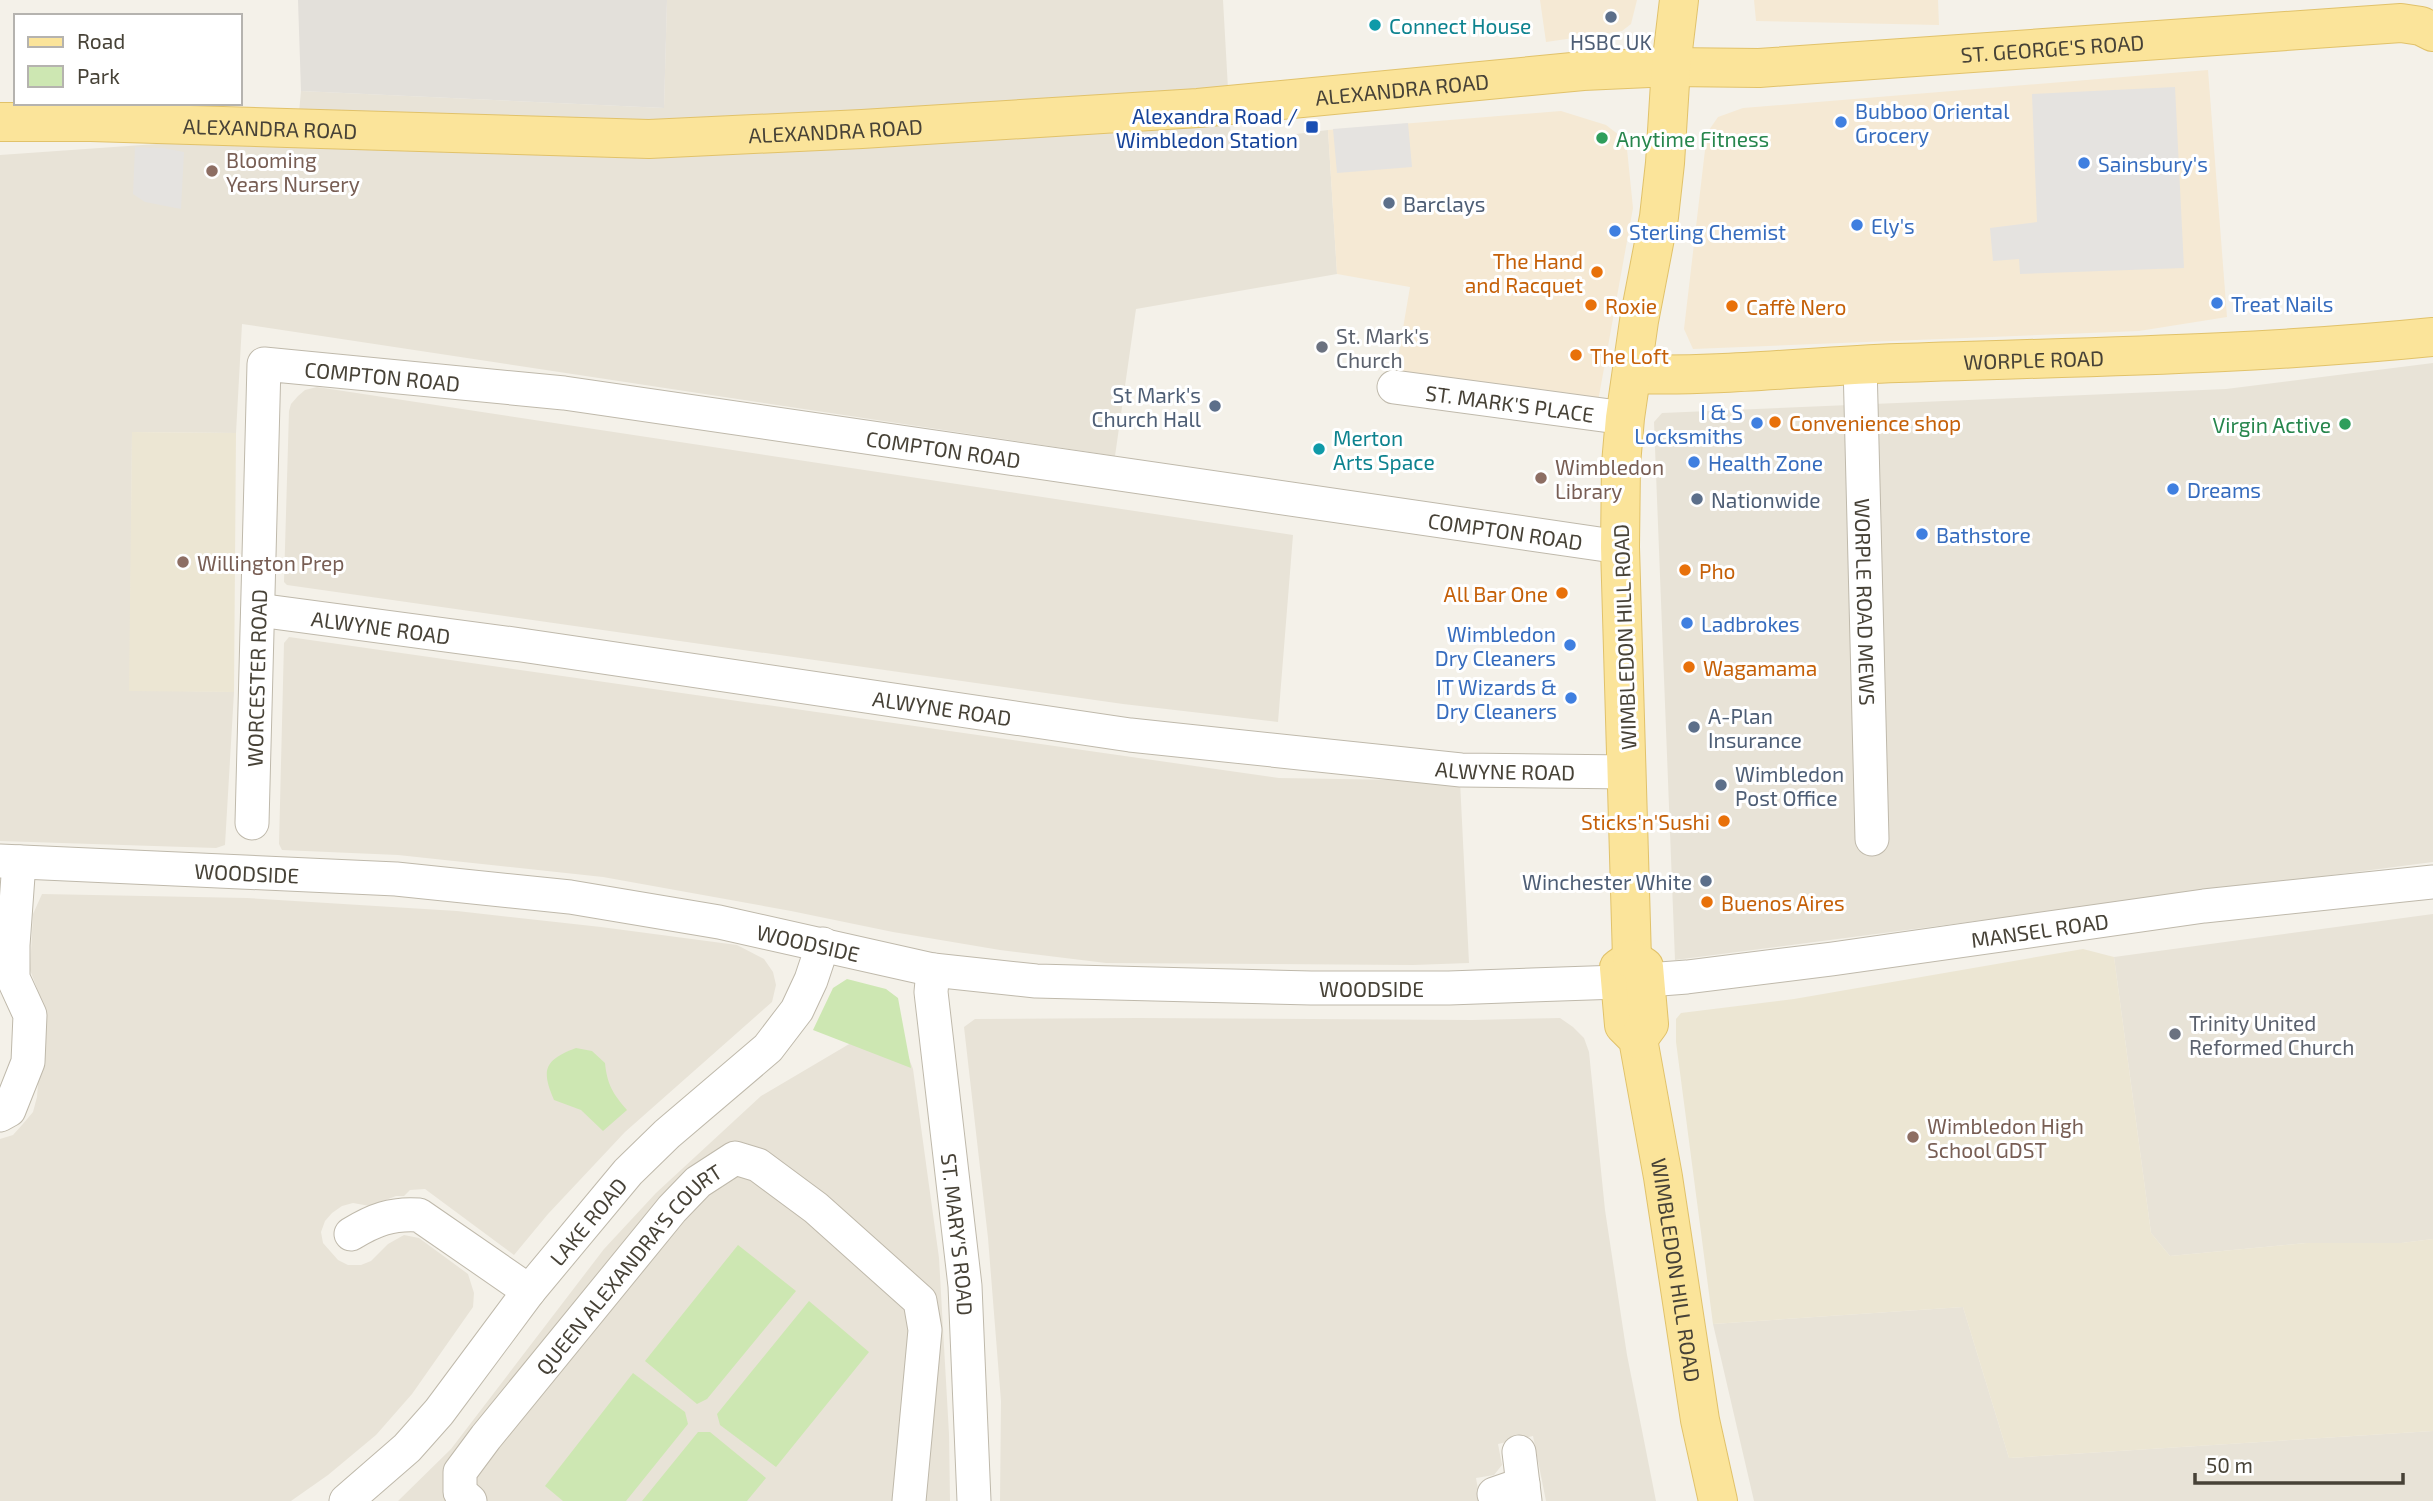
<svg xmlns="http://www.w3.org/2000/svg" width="2433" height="1501" viewBox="0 0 2433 1501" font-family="'Exo 2',sans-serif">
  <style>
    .residential { fill: #e8e3d7 }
    .commercial { fill: #f5e9d4 }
    .industrial { fill: #e3e0da }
    .education { fill: #ece6d3 }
    .green { fill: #cde7b2 }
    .parking { fill: #e5e3e0 }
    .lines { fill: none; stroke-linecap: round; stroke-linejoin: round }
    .minor-casing { stroke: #bfb9ab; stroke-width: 35 }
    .major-casing { stroke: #e1c26a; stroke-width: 40 }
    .minor { stroke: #fff; stroke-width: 33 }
    .major { stroke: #fbe49a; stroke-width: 38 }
    .service-dot { fill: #5c6f8a; stroke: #fff; stroke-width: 2.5 }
    .culture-dot { fill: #0f9aa8; stroke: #fff; stroke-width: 2.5 }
    .shop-dot { fill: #3f7fe0; stroke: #fff; stroke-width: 2.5 }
    .transit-dot { fill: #1a4fb4; stroke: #fff; stroke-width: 2.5 }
    .leisure-dot { fill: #2e9e5b; stroke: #fff; stroke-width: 2.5 }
    .education-dot { fill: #8d6e63; stroke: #fff; stroke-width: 2.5 }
    .food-dot { fill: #e8710a; stroke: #fff; stroke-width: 2.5 }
    .worship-dot { fill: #6b7280; stroke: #fff; stroke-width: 2.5 }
    .labels { text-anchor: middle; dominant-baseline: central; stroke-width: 6; stroke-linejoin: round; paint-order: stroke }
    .culture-label { font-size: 21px; fill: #0d838f; stroke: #fff; text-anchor: start }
    .service-label { font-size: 21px; fill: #4e5e75; stroke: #fff; text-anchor: start }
    .street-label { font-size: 21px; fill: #474237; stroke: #fff }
    .shop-label { font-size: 21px; fill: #366cbe; stroke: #fff; text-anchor: start }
    .transit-label { font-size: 21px; fill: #164399; stroke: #fff; text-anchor: end }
    .leisure-label { font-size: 21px; fill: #27864d; stroke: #fff; text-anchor: start }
    .education-label { font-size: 21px; fill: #785e54; stroke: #fff; text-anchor: start }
    .food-label { font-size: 21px; fill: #c56008; stroke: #fff; text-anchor: start }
    .worship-label { font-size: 21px; fill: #5b616d; stroke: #fff; text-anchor: start }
  </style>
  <rect width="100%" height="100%" fill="#f4f1e9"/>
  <path class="residential" d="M667 0H1223L1231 142 1328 130 1337 274 1136 309 1115 456 242 324 236 433 132 432 130 690 234 692 225 845 216 848 0 841V155L297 134 301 91 664 108Z
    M2433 363V862L1675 960 1654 422 1662 413 2226 389Z
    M317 387 1293 535 1278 722 1123 704 287 585 284 582 289 411 291 404 298 396 305 390Z
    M289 637 1279 778 1460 781 1469 963 1413 965 1106 963 1000 950 893 932 791 911 603 877 398 855 282 850 279 844 284 643Z
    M42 894 247 898 457 911 601 927 737 945 764 959 773 972 776 985 772 1002 625 1132 548 1214 514 1255 425 1189 410 1190 404 1196H396L370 1206 353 1203 342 1206 332 1213 325 1221 321 1232 323 1243 338 1260 348 1265H361L371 1261 388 1244 404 1235 419 1238 468 1274 474 1293 473 1307 412 1394 376 1435 328 1475 291 1501H0V1139L13 1135 22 1125 33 1112 37 1097 43 1017 38 991 30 970 33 914Z
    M2433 914V1239L2402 1243H2306L2170 1256 2151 1233 2114 957Z
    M1138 1018 1472 1020 1560 1018 1573 1027 1584 1038 1589 1052 1605 1210 1627 1355 1656 1501H1546L1533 1436 1498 1444 1502 1465 1494 1475 1476 1478 1480 1501H1000L1001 1401 988 1238 964 1027 975 1019Z
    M856 1040 905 1048 913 1069 939 1258 949 1434 950 1501H398L451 1449 604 1249 656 1193 761 1096Z
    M1963 1307 2009 1458 2433 1431V1501H1754L1713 1324Z"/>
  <path class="commercial" d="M1540 0H1637L1631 24 1622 31 1546 42Z
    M1754 0H1938L1939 25 1756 21Z
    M2208 70 2227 317 2139 331 1693 349 1684 329 1707 133 1718 117 1743 108Z
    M1561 111 1606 125 1619 135 1627 149 1633 208 1597 407 1395 375 1410 287 1337 274 1328 130Z"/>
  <path class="industrial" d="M298 0H667L664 108 301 91Z"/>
  <path class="education" d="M132 432 236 433 234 692 129 691Z
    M2083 949 2114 957 2151 1233 2170 1256 2306 1243H2401L2433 1239V1431L2009 1458 1963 1307 1713 1324 1676 1042V1019L1681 1013 1794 999Z"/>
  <path class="green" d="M847 979 886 989 898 998 911 1068 813 1030 833 988Z
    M576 1048 592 1051 605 1063C607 1084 613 1094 627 1110L603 1131 581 1110 554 1100C541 1070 544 1060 576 1048Z
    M738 1245 796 1291 707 1399 697 1404 645 1361Z
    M809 1301 869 1352 776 1467 720 1425 717 1414Z
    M633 1373 685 1412 688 1424 626 1501H563L545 1486Z
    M698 1432H710L766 1478 747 1501H642Z"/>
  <path class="parking" d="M2175 87 2184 268 2020 274 2019 259 1993 261 1990 228 2037 222 2032 94Z
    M1408 123 1412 167 1337 173 1333 129Z
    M135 147 163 148 184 152 181 209 145 202 133 194Z"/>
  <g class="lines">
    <defs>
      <g id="minor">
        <path id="s1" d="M1860 364 1872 839"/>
        <path id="s2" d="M1394 387 1625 418"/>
        <path id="s3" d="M258 610 521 645 1130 735 1461 770 1628 772"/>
        <path id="s4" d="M252 823 264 364 564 393 1620 547"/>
        <path id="s5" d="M0 861 396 879 570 897 719 922 933 970 1036 981 1311 988H1449L1619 982"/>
        <path id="s6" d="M933 970 931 992 965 1286 974 1501"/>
        <path id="s7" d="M1647 980 1687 977 1832 959 2204 906 2433 882"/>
        <path d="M0 1115 9 1110 28 1062 30 1015 13 978V945L19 862"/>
        <path d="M351 1234C374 1220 392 1213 419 1215L529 1291"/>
        <path d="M1519 1452 1525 1501"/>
        <path d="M1494 1494 1523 1484"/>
        <path id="s8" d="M346 1501 407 1448 439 1412 529 1291 628 1172 667 1134 768 1048 797 1010 811 980 823 944"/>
        <path id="s9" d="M470 1501 460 1492V1472L486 1437 672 1209 698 1182 735 1158 758 1165 816 1208 920 1301 925 1330 909 1501"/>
      </g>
      <g id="major">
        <path id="s10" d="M0 122H91L649 139 862 129 1198 108 1583 71 1671 67 1759 68 2401 23 2421 26 2433 32"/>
        <path id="s11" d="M1633 374C1721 377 1810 366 1898 363 2076 357 2255 355 2433 337"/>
        <path d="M1632 959 1620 547 1621 464 1625 418 1639 321 1659 217 1665 163 1671 67 1679 0"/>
        <path id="s12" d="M1632 959 1619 968 1624 1025 1638 1039 1663 1177 1700 1420 1718 1501"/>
        <path d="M1632 959 1644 967 1649 1024 1638 1039"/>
      </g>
    </defs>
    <use href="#minor" class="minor-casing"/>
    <use href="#major" class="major-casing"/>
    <use href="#minor" class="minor"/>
    <use href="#major" class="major"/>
  </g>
  <g class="service-dot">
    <circle cx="1611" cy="17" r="7"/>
    <circle cx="1389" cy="203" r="7"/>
    <circle cx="1215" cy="406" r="7"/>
    <circle cx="1697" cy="499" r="7"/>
    <circle cx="1694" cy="727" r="7"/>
    <circle cx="1721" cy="785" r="7"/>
    <circle cx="1706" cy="881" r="7"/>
  </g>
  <g class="culture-dot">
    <circle cx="1375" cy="25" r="7"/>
    <circle cx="1319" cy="449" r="7"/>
  </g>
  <g class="shop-dot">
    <circle cx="1841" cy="122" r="7"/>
    <circle cx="2084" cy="163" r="7"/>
    <circle cx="1857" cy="225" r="7"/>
    <circle cx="1615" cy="231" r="7"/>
    <circle cx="2217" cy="303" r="7"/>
    <circle cx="1757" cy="423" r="7"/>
    <circle cx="1694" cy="462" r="7"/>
    <circle cx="2173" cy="489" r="7"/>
    <circle cx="1922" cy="534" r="7"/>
    <circle cx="1687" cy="623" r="7"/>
    <circle cx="1570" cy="645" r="7"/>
    <circle cx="1571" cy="698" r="7"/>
  </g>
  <rect class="transit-dot" x="1305" y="120" width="14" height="14" rx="3.5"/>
  <g class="leisure-dot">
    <circle cx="1602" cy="138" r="7"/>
    <circle cx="2345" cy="424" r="7"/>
  </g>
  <g class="education-dot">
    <circle cx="212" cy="171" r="7"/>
    <circle cx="1541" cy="478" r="7"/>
    <circle cx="183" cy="562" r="7"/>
    <circle cx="1913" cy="1137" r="7"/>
  </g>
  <g class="food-dot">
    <circle cx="1597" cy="272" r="7"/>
    <circle cx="1591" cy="305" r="7"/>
    <circle cx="1732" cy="306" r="7"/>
    <circle cx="1576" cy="355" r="7"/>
    <circle cx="1775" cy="422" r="7"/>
    <circle cx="1685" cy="570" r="7"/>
    <circle cx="1562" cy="593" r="7"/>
    <circle cx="1689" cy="667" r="7"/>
    <circle cx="1724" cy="821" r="7"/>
    <circle cx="1707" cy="902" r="7"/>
  </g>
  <g class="worship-dot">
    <circle cx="1322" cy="347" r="7"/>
    <circle cx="2175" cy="1034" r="7"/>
  </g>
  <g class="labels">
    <g class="culture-label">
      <text x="1389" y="25">Connect House</text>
      <text x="1333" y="437">Merton<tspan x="1333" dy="24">Arts Space</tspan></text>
    </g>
    <g class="service-label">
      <text x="1611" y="41" text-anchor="middle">HSBC UK</text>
      <text x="1403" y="203">Barclays</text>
      <text x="1201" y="394" text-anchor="end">St Mark's<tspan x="1201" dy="24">Church Hall</tspan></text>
      <text x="1711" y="499">Nationwide</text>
      <text x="1708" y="715">A-Plan<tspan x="1708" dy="24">Insurance</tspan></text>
      <text x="1735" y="773">Wimbledon<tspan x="1735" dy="24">Post Office</tspan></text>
      <text x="1692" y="881" text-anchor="end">Winchester White</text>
    </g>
    <g class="street-label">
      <text stroke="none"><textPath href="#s10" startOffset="2056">ST. GEORGE'S ROAD</textPath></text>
      <text stroke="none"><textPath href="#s10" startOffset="1404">ALEXANDRA ROAD</textPath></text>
      <text stroke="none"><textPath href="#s10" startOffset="270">ALEXANDRA ROAD</textPath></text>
      <text stroke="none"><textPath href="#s10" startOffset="836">ALEXANDRA ROAD</textPath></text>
      <text stroke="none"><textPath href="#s11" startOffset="401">WORPLE ROAD</textPath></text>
      <text stroke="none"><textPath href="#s4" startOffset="578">COMPTON ROAD</textPath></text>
      <text stroke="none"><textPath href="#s2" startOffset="117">ST. MARK'S PLACE</textPath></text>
      <text stroke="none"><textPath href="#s4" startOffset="1144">COMPTON ROAD</textPath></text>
      <text stroke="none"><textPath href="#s4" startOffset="1712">COMPTON ROAD</textPath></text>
      <text stroke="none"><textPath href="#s1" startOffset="238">WORPLE ROAD MEWS</textPath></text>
      <text stroke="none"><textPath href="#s3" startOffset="124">ALWYNE ROAD</textPath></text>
      <text transform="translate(1624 637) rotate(-92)">WIMBLEDON HILL ROAD</text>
      <text stroke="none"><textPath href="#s4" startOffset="145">WORCESTER ROAD</textPath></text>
      <text stroke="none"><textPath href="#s3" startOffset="691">ALWYNE ROAD</textPath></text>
      <text stroke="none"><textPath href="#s3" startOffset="1258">ALWYNE ROAD</textPath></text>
      <text stroke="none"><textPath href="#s5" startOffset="247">WOODSIDE</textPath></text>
      <text stroke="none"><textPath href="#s7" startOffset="396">MANSEL ROAD</textPath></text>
      <text stroke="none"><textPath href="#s5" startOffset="814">WOODSIDE</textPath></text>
      <text stroke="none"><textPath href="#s5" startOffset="1381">WOODSIDE</textPath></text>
      <text stroke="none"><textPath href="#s8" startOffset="371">LAKE ROAD</textPath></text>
      <text stroke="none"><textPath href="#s6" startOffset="266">ST. MARY'S ROAD</textPath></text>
      <text stroke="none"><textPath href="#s12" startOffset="327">WIMBLEDON HILL ROAD</textPath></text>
      <text stroke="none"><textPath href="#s9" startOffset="298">QUEEN ALEXANDRA'S COURT</textPath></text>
    </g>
    <g class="shop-label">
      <text x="1855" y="110">Bubboo Oriental<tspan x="1855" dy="24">Grocery</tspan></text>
      <text x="2098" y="163">Sainsbury's</text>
      <text x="1871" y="225">Ely's</text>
      <text x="1629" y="231">Sterling Chemist</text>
      <text x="2231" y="303">Treat Nails</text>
      <text x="1743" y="411" text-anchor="end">I &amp; S<tspan x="1743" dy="24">Locksmiths</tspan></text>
      <text x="1708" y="462">Health Zone</text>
      <text x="2187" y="489">Dreams</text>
      <text x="1936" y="534">Bathstore</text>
      <text x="1701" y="623">Ladbrokes</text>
      <text x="1556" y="633" text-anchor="end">Wimbledon<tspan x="1556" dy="24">Dry Cleaners</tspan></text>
      <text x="1557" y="686" text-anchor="end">IT Wizards &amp;<tspan x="1557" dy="24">Dry Cleaners</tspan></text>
    </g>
    <g class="transit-label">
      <text x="1298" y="115">Alexandra Road /<tspan x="1298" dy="24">Wimbledon Station</tspan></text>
    </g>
    <g class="leisure-label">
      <text x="1616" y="138">Anytime Fitness</text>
      <text x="2331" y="424" text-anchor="end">Virgin Active</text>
    </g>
    <g class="education-label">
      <text x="226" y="159">Blooming<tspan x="226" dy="24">Years Nursery</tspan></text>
      <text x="1555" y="466">Wimbledon<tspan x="1555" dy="24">Library</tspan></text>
      <text x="197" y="562">Willington Prep</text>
      <text x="1927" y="1125">Wimbledon High<tspan x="1927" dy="24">School GDST</tspan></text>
    </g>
    <g class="food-label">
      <text x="1583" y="260" text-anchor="end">The Hand<tspan x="1583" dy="24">and Racquet</tspan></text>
      <text x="1605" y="305">Roxie</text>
      <text x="1746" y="306">Caffè Nero</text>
      <text x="1590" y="355">The Loft</text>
      <text x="1789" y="422">Convenience shop</text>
      <text x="1699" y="570">Pho</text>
      <text x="1548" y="593" text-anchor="end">All Bar One</text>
      <text x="1703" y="667">Wagamama</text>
      <text x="1710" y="821" text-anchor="end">Sticks'n'Sushi</text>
      <text x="1721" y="902">Buenos Aires</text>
    </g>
    <g class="worship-label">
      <text x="1336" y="335">St. Mark's<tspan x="1336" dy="24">Church</tspan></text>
      <text x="2189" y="1022">Trinity United<tspan x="2189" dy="24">Reformed Church</tspan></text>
    </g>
  </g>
  <rect x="14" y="14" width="228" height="91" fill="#ffffff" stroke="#b5b3af" stroke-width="2"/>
  <rect x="28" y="37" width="35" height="10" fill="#fbe49a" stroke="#b5b3af" stroke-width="2"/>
  <text x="77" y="49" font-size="21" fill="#474237">Road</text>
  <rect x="28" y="66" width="35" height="21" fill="#cde7b2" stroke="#b5b3af" stroke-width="2"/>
  <text x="77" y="84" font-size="21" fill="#474237">Park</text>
  <path d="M2195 1473v10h208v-10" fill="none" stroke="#474237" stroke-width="3.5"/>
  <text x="2206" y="1473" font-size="21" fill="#474237" stroke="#ffffff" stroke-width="5" paint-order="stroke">50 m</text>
</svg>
